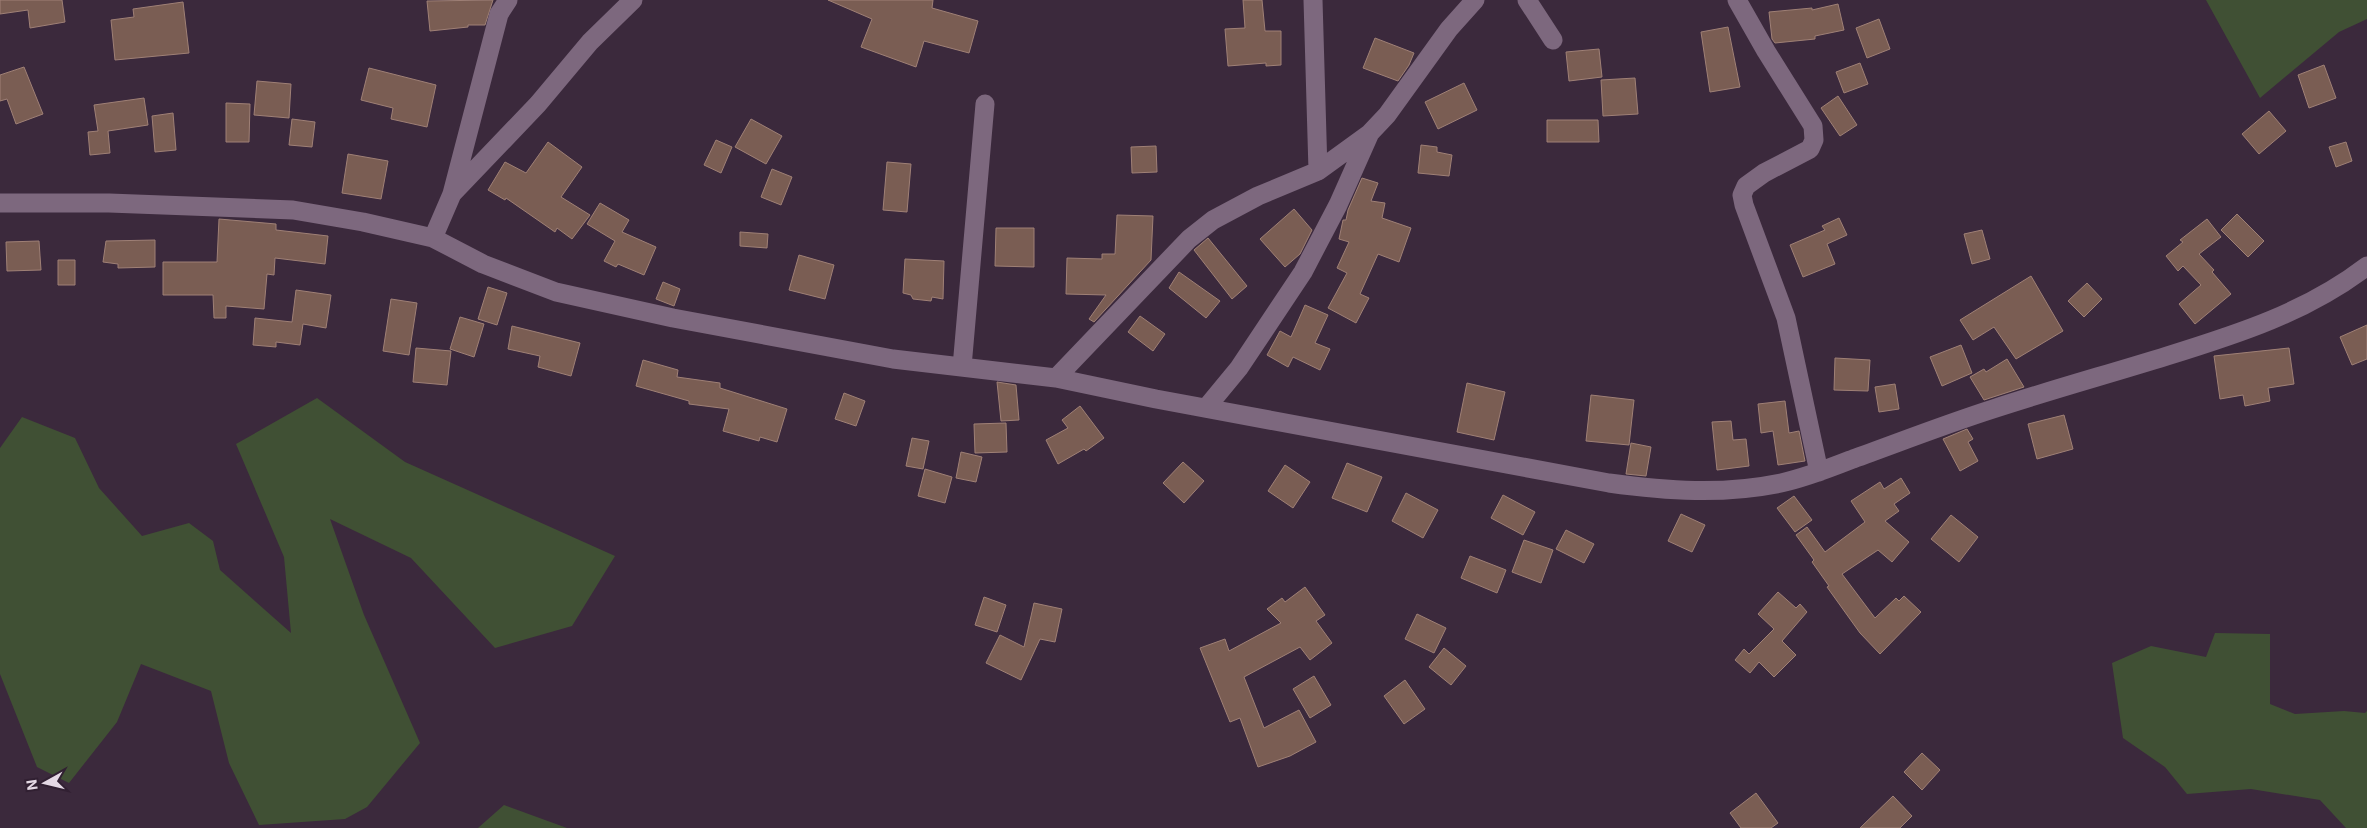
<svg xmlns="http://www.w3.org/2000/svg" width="2367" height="828" viewBox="0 0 2367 828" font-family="Inter,sans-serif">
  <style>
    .green { fill: #405034 }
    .building { fill: #7a5d53; stroke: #9f8076 }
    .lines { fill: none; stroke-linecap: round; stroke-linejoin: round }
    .minor { stroke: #7d687e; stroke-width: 19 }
  </style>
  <rect width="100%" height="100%" fill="#3b293c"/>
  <path class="green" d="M2206 0H2367V19L2339 32 2260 98Z
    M317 398 405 462 615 556 572 626 495 648 411 558 330 519 364 615 420 743 367 807 345 819 259 825 229 763 211 691 141 664 117 722 69 783 37 767 0 674V448L22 417 75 438 99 488 142 536 189 523 213 541 220 570 291 633 284 557 236 444Z
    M2215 633 2270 634V704L2295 714 2344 711 2365 713 2367 711V828H2346L2320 800 2251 789 2187 794 2165 767 2123 738 2112 663 2151 646 2206 657Z
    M504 805 567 828H478Z"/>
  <path class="building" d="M0 0H62L65 22 30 28 28 10 0 14Z
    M493 0 485 25H468V27L430 31 427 1Z
    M828 0H933L932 8 978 21 969 53 924 41 916 67 861 47 872 19Z
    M1243 0H1262L1265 31H1281V65L1266 66V63L1228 66 1225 29 1245 28Z
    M183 2 189 53 115 60 111 20 134 17 133 9Z
    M1838 4 1844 30 1815 36V39L1775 43 1772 39 1769 12 1812 8V10Z
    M1879 19 1890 49 1867 58 1856 28Z
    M1728 27 1740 87 1710 92 1701 32Z
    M1375 38 1414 53 1409 65 1398 81 1363 68Z
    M1599 49 1602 77 1569 81 1566 52Z
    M1860 63 1868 84 1844 93 1836 72Z
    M2324 65 2336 98 2309 108 2298 75Z
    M24 67 43 114 16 124 7 99 0 101V75Z
    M369 68 436 85 427 127 391 119 393 108 361 100Z
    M1635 78 1638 114 1603 116 1601 80Z
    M257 81 291 84 289 118 254 115Z
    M1464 83 1477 110 1438 129 1425 102Z
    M1838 96 1857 125 1840 136 1821 108Z
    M144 98 148 125 108 131 110 153 90 155 88 132 98 131 94 105Z
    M226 103 250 104 249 142H226Z
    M2269 111 2286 131 2259 154 2242 134Z
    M173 113 176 150 155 152 152 116Z
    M292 119 315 122 312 147 289 145Z
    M751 119 782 136 766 164 735 147Z
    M1547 120H1598L1599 142H1547Z
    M716 140 732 147 721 173 704 165Z
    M548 142 582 167 561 197 590 215 572 239 557 228 555 232 506 198 505 200 488 190 505 162 526 173Z
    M2346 142 2352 161 2336 167 2329 147Z
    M1421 145 1437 147V152L1452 155 1449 176 1418 173Z
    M1156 146 1157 172 1132 173 1131 147Z
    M348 154 388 161 381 199 342 193Z
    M887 162 911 164 907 212 883 210Z
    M772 169 792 177 781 205 761 197Z
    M1362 178 1378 183 1371 201 1385 203 1382 218 1411 228 1399 262 1378 254 1360 294 1369 298 1356 323 1328 308 1347 273 1337 268 1349 242 1339 239 1343 220H1346L1348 210Z
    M600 203 629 220 622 232 656 247 644 275 618 264 616 267 604 261 615 241 587 224Z
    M1294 209 1312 230 1300 254 1285 267 1260 239Z
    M2237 214 2264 241 2248 257 2221 230Z
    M1117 215 1153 216 1151 260 1094 322 1089 319 1106 295 1066 294 1067 258 1102 259V254H1115Z
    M1839 218 1847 235 1827 244 1835 264 1803 277 1790 245 1825 230 1822 226Z
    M219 219 276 224V230L328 236 325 264 275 258 274 275 267 274 264 309 226 306V318H214L213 295H163V262H217Z
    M2207 219 2221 237 2199 254 2214 270 2212 272 2231 294 2195 324 2179 304 2201 285 2183 266 2178 271 2166 256 2183 242 2180 240Z
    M996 228H1034V267L995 266Z
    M1982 230 1990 259 1972 264 1964 234Z
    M740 232 768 234 767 248 740 246Z
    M1208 238 1247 286 1232 299 1194 250Z
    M155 240V267L118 268V264L103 262 106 241Z
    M39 241 41 270 7 271 6 242Z
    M799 255 834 265 825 299 789 290Z
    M905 259 944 261 943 299 932 297 931 301 913 299 911 295 903 293Z
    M58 260H75V285H58Z
    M1179 272 1220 301 1206 318 1169 288Z
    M2031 276 2063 331 2016 359 1994 327 1973 340 1960 320Z
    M663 282 680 289 674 306 656 299Z
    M2087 283 2102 299 2084 317 2068 301Z
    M488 287 507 293 497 325 478 319Z
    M296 290 331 295 326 328 303 324 300 345 276 342V347L253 345 255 318 292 322Z
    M391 299 417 303 409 355 383 351Z
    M1305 305 1328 315 1315 343 1330 349 1320 370 1293 357 1288 367 1267 355 1280 331 1291 337Z
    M1140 316 1165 334 1153 351 1128 332Z
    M460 317 484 324 474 357 450 349Z
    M2367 325V359L2352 365 2340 337Z
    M512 326 580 343 571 376 538 367 540 356 508 349Z
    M1961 345 1972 373 1942 386 1930 357Z
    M416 348 451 351 447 385 413 382Z
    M2289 348 2294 384 2268 388 2270 401 2245 406 2243 395 2220 399 2214 356Z
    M1835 358 1870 360 1868 391 1834 390Z
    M2007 359 2024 387 1984 400 1970 377 1984 369 1986 372Z
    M643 360 678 370 677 377 720 383V388L787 409 777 442 760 437 759 441 723 431 729 409 689 404V401L636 386Z
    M997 382 1016 385 1019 420 1001 421Z
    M1467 383 1505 392 1494 440 1457 432Z
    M1895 384 1899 409 1879 412 1875 387Z
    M844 393 865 401 856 426 835 419Z
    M1591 395 1634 400 1629 445 1586 441Z
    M1785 401 1789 433 1799 431 1805 461 1778 465 1773 431 1761 433 1758 404Z
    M1080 406 1104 438 1086 451 1084 449 1058 464 1046 440 1068 428 1062 420Z
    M2064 415 2073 449 2037 459 2028 424Z
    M1731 421 1733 440 1746 439 1749 466 1717 470 1712 422Z
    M1006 423 1007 452 975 453 974 424Z
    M1967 429 1973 439 1968 442 1978 461 1960 471 1943 439Z
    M912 438 929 441 923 469 906 466Z
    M1631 443 1651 447 1646 476 1626 474Z
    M961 452 982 457 976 482 956 478Z
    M1183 462 1204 481 1184 503 1163 483Z
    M1347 463 1382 477 1367 512 1332 498Z
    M1285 465 1310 482 1293 508 1268 491Z
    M925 469 952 477 945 503 918 496Z
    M1901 478 1910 493 1894 504 1899 511 1885 521 1909 542 1892 562 1878 550 1842 574 1875 618 1896 598 1899 601 1904 596 1921 612 1880 654 1860 633 1827 587 1829 586 1812 562 1814 560 1796 535 1807 527 1825 552 1865 522 1851 501 1880 482 1884 489Z
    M1406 493 1438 510 1423 538 1392 521Z
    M1503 495 1535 512 1523 535 1491 518Z
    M1794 496 1812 520 1795 532 1777 508Z
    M1681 514 1705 525 1692 552 1668 541Z
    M1951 515 1978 537 1959 562 1931 539Z
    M1566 530 1594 544 1584 563 1556 549Z
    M1524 540 1553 550 1541 583 1512 572Z
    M1470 556 1506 570 1497 593 1461 578Z
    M1305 587 1325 615 1316 621 1332 643 1310 660 1300 647 1244 677 1264 728 1299 710 1316 742 1290 756 1258 767 1240 718 1230 722 1200 648 1225 639 1229 651 1281 623 1267 609 1282 598 1285 602Z
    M1778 592 1796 608 1800 604 1807 612 1782 641 1796 655 1774 677 1759 662 1750 673 1735 660 1744 649 1749 654 1774 629 1758 614Z
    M984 597 1006 605 997 632 975 625Z
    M1034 603 1062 609 1055 642 1040 639 1021 680 986 663 1000 635 1024 647Z
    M1417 614 1446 628 1434 653 1405 639Z
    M1444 648 1466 666 1451 685 1429 667Z
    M1314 676 1331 705 1310 718 1293 689Z
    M1405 680 1425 709 1404 724 1384 696Z
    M1922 753 1940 770 1922 790 1904 772Z
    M1756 793 1778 823 1771 828H1741L1730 813Z
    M1893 796 1912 816 1900 828H1860Z"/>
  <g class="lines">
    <path class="minor" d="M1313 0 1318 171
      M1527 0 1553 40
      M1737 0 1766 51 1813 126 1814 140 1810 149 1764 173 1746 186 1742 195 1744 205 1786 318 1819 472
      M452 194 538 104 590 42 633 0
      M0 203H109L293 210 363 222 433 238 483 264 556 292 673 318 893 359 1056 378 1156 399 1609 483C1667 491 1723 495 1781 483 1805 478 1830 468 1853 459 1900 442 1946 424 1993 409 2051 390 2109 374 2167 356 2238 334 2307 312 2367 266
      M433 238 452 194 499 14 508 0
      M962 367 985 104
      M1056 378 1189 239 1213 220 1258 196 1318 171 1369 134
      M1206 408 1239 368 1303 272 1338 205 1370 133 1387 115 1449 29 1475 0"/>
  </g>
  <g transform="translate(45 783) rotate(262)" stroke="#312032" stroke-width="4" paint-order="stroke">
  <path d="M0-4L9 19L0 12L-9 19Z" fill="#e4d8e4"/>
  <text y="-8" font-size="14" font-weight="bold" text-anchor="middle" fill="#e4d8e4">N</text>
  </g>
</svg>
